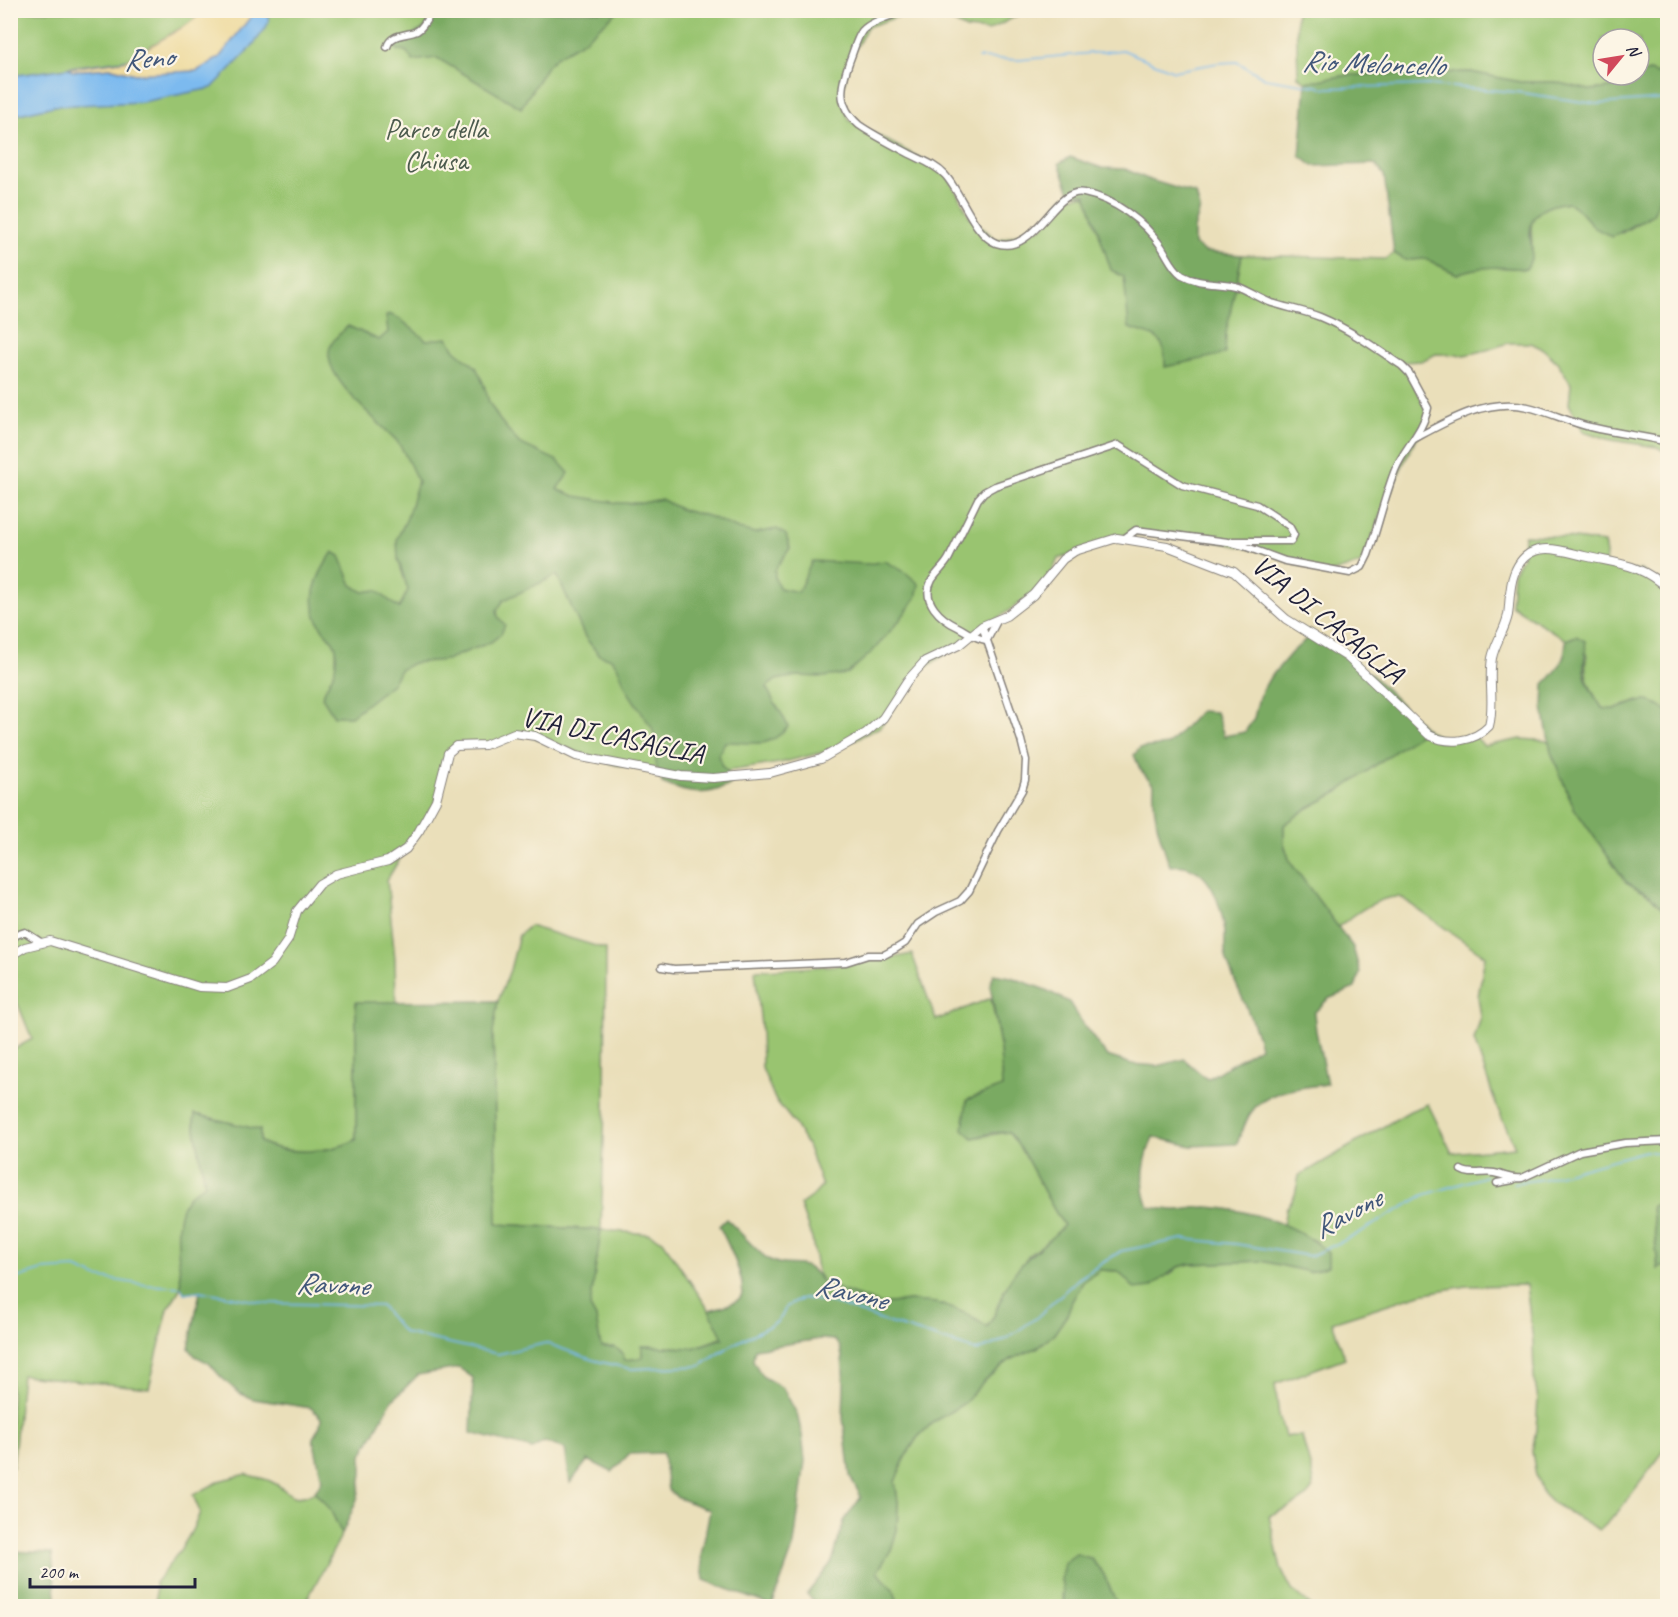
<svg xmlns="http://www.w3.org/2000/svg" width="1678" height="1617" viewBox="0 0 1678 1617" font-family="Caveat,sans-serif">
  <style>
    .green { fill: #99c470; stroke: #5e7356; stroke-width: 1.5; fill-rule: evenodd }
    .forest { fill: #7aaa62; stroke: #4e664e; stroke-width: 1.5 }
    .sand { fill: #eeda9e; stroke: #887e6c; stroke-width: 1.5 }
    .water { fill: #7bbaef; stroke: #4e6e95; stroke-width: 1.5 }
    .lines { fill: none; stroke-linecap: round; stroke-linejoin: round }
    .stream { stroke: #7bbaef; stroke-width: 1.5 }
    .minor-casing { stroke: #86807a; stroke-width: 9 }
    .tertiary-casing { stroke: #86807a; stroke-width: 10 }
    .minor { stroke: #fff; stroke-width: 6 }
    .tertiary { stroke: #fff; stroke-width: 8 }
    .labels { text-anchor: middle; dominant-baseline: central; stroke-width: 4.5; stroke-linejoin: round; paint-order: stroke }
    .park-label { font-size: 28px; fill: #4c5b4e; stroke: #fcf5e5 }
    .street-label { font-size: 28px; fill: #22223b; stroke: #fcf5e5 }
    .water-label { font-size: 30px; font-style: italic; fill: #41577a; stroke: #fcf5e5 }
  </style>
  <rect width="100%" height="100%" fill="#fcf5e5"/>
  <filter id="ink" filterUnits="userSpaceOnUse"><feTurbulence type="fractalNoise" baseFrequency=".0167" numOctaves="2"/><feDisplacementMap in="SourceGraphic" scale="12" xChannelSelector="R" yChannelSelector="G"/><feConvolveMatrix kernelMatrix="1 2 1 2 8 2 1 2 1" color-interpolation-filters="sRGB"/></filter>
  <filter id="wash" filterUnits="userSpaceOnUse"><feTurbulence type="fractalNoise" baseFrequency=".008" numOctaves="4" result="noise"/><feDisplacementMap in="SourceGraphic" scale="24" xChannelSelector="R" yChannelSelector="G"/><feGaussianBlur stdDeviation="1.35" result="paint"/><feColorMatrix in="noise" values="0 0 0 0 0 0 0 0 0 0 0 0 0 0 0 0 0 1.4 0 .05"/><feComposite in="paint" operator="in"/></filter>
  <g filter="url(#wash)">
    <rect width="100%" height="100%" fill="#eadfba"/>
    <path class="green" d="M10 11H915L867 27 849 62 841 99 849 120 946 172 970 217 997 240 1043 227 1064 197 1083 195 1136 213 1235 288 1242 255 1386 259 1394 253 1405 260 1425 259 1457 274C1478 265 1504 267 1526 269 1545 240 1507 210 1568 202L1580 211 1595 228 1622 233 1653 214 1658 202 1667 165V453L1657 447 1611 440 1583 431 1569 404 1571 384 1558 363 1543 349 1531 343H1508L1487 350 1465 355 1436 354 1421 361 1402 362 1430 415C1401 461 1382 513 1362 563L1327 574 1260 551 1177 533 1126 535 1058 559 1046 585 915 675 880 727 836 749 780 763 708 774 616 765 521 733 500 743 453 745 435 805 403 853 387 880 395 959 396 1002 356 1003V1140C328 1153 289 1156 260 1142V1130L195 1114 194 1123 205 1184 189 1196 180 1261 181 1287 168 1309 149 1388 22 1375 13 1467H11V1051L32 1039 10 984Z
      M932 11H1026L988 31 966 29Z
      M1296 11H1667V78L1649 71 1610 88 1589 90 1556 82H1520L1471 72 1349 75 1306 82 1298 76ZM1603 39H1639V75H1603Z
      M1524 535 1552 536 1604 543 1606 554 1605 565 1634 571 1641 570 1667 592V711L1638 701 1611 710 1602 708C1591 690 1582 676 1587 654L1576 636 1566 640 1511 605 1513 573 1523 556Z
      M1426 729C1443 742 1453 739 1474 735L1484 746 1521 739 1549 741 1551 752 1574 808 1626 882 1649 895 1667 913V1200L1652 1207 1658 1269 1667 1265V1447L1617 1513 1599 1530 1551 1502 1543 1494 1536 1475 1532 1452 1536 1430 1538 1399 1534 1378 1533 1341 1526 1285 1467 1286 1420 1294 1332 1322 1345 1358 1275 1384 1279 1416 1285 1436H1302C1304 1445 1314 1477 1314 1483 1313 1500 1281 1510 1269 1516L1281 1569 1292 1590 1311 1606H1118L1103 1573 1090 1558 1062 1594 1065 1606H899L894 1590 877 1572 891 1550 897 1530 898 1502 895 1481 905 1457 917 1438 933 1422 963 1404 985 1380 1010 1360 1038 1347 1054 1334 1067 1315 1072 1301 1083 1282 1100 1270 1170 1275 1178 1267 1190 1264 1262 1261 1310 1272 1328 1253 1315 1241 1283 1225 1286 1209 1295 1195 1299 1176 1410 1111 1428 1104 1452 1153 1515 1147 1497 1107 1474 1040 1481 1017 1478 997 1485 956 1400 897C1378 896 1355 914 1338 927L1290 862 1284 843V825L1308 808 1338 792Z
      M529 926 606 949 605 1105 601 1230 649 1234 663 1241 709 1310 724 1337 693 1348 642 1346V1358L625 1360 600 1347 596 1318 590 1307 600 1230 497 1224 493 1032 498 1001 510 970 519 935Z
      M912 954 936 1020 991 998 1000 1046 1002 1087 967 1100 973 1138 1008 1132C1032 1160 1043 1196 1064 1225L1056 1235 1030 1254 1003 1292 993 1318 987 1327 965 1313 910 1301 880 1304 835 1288 825 1287 818 1275 812 1239 800 1205 815 1194 822 1186 807 1145 794 1123 775 1099 762 1068 761 1026 755 970C807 968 860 965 912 954Z
      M246 1474C254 1477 263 1478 270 1481 291 1490 288 1504 315 1492L330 1509 342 1534 309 1596 300 1606H157L155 1583C173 1560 190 1540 200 1512L193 1495 222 1480Z"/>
    <path class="forest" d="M437 11H618L582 42 557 56 547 66 521 108 437 58 413 61 406 51 397 50 393 44 395 41C414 35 428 30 437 11Z
      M1649 71 1668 78 1667 165 1658 202 1653 214 1612 237 1595 228 1580 211 1568 202C1551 204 1530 210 1530 232 1530 248 1536 254 1526 269 1504 267 1478 265 1457 274L1426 259 1405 260 1394 253 1384 175 1375 164 1313 166 1300 156 1306 82 1349 75 1471 72 1520 82H1556L1589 90 1611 88Z
      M1070 157 1102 168 1125 169 1150 180 1196 194 1200 209 1194 229V244L1205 252 1242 255 1226 333 1225 354 1165 367C1166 334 1155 337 1129 328L1124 277 1111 270 1086 194 1070 192 1059 163Z
      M389 314 400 319 426 340 448 338 455 350 476 367 484 385 489 402 499 419 519 443 558 461 569 473 557 489 575 496 618 503H642L661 499 682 510 708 516 738 529 755 533 777 529 786 535 790 548C781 563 767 570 780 588L798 592 812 561 868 564 885 561 905 572 919 584 916 598 899 621 873 651 847 674 823 677 797 676 776 680 767 687C773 705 782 710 788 727 766 751 754 741 725 742L718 755 722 766 731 776 730 785C704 797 688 794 662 783L655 763 658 748 652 728 628 692 617 666 612 659 599 655 585 637 557 575 504 600 497 610 498 617 505 625 501 634 491 642 446 660 413 663 400 670 392 684 351 716H334L322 697C330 676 338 674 336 649 335 641 328 636 323 630 304 602 316 576 333 552L340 556 352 585 363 592 376 590 399 608 408 590 398 559 397 539 407 518 418 481C411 469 405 451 396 440 378 421 326 380 329 352 330 341 341 333 348 326L379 340 388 332 386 316Z
      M1312 634 1372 675 1426 729 1338 792 1308 808 1284 825V844L1290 862 1353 947 1360 972 1355 988 1328 999 1314 1013 1316 1031 1327 1084C1300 1088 1266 1089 1250 1114 1245 1122 1242 1134 1236 1144L1191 1146 1153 1137C1144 1159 1139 1185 1149 1207 1158 1208 1167 1210 1176 1210 1187 1210 1198 1206 1209 1207 1250 1210 1297 1224 1328 1253V1266L1310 1272 1262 1261 1190 1264 1178 1267 1151 1287 1135 1289 1118 1271 1100 1270 1083 1282 1072 1301 1067 1315 1054 1334 1038 1347 1010 1360 985 1380 963 1404 933 1422 917 1438 905 1457 895 1482 898 1502 897 1530 891 1550 877 1572 894 1590 899 1606H817L807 1594 832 1562 844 1521 861 1497 850 1476 843 1418 844 1384 842 1357 840 1346 834 1340 820 1339 755 1349 753 1360 762 1376 783 1388 797 1414 802 1435 805 1461 794 1545 772 1606 704 1580 701 1556 710 1510 678 1498 668 1490 663 1453 629 1454 612 1472 588 1460 570 1483 565 1449 544 1442 532 1449 471 1433 473 1378 459 1368 418 1375 391 1402 362 1455V1474L358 1497 342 1534 330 1509 315 1492 322 1480 313 1438 320 1426 321 1418 311 1408 253 1399 239 1393 221 1377 209 1363 195 1356 189 1348 200 1291 184 1293 181 1287C180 1262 170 1215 190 1195 194 1191 200 1188 205 1184L194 1123 195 1114 260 1130V1142C289 1156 328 1153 356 1140V1002L498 1001 493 1032 497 1224 601 1230 590 1307 596 1318 601 1347H615L622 1353 625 1360 642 1358V1346L693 1348 723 1338 709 1310C718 1307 734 1305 740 1298 750 1285 726 1240 719 1226L726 1219C737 1228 758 1253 768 1259 793 1273 805 1251 825 1287L835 1288 880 1304 910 1301 937 1303 965 1313 987 1327C999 1311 1002 1291 1013 1275 1027 1254 1048 1244 1064 1225 1043 1196 1032 1160 1008 1132L992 1133 973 1138 963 1129 967 1100 1002 1087 1000 1046 990 984 994 974 1011 977 1046 990 1069 1002 1082 1023 1107 1056 1132 1064 1158 1066 1184 1059 1207 1079 1260 1047C1253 1016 1237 990 1227 961 1222 945 1227 938 1224 925 1218 895 1206 861 1170 866 1160 837 1152 816 1154 785L1140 769 1134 755 1140 748 1168 745 1200 711 1216 712 1224 736 1245 732 1254 718 1259 697 1269 679 1291 653Z
      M1576 636 1585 641C1587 651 1584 657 1584 666 1584 682 1594 695 1602 708 1627 715 1640 687 1667 711V913L1649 895 1626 882 1574 808 1551 752 1543 708 1544 684C1559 669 1565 661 1566 640Z
      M1667 1200V1265L1658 1269 1652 1206Z
      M11 1551 52 1553 57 1606H11Z
      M1076 1554 1090 1558 1103 1573 1118 1606H1065L1061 1580 1064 1563Z"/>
    <path class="sand" d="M204 11H254L253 14 219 58 197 71 135 74 113 68 72 71 69 67 127 60 188 24Z"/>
    <path class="water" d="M254 11H267L269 21 265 29 250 49 212 88 142 102 54 106 11 116V76L126 60 69 68 72 71 112 68 135 74 197 71 219 58 253 14Z"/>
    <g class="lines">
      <path class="stream" d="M978 58 1019 60 1123 50 1174 71 1218 63 1237 62 1265 78 1327 88 1428 85 1516 92 1597 104 1668 99
        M1513 1183 1544 1179 1645 1151 1668 1155
        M10 1280 43 1270 76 1268 96 1277 146 1285 181 1287 184 1293 200 1291 267 1303 381 1306 404 1333 498 1354 546 1343 593 1360 631 1369 700 1366 732 1345 777 1322 782 1316 786 1307 803 1298 834 1303 883 1321 978 1351 1006 1339 1036 1318 1078 1279 1121 1251 1183 1239 1236 1244 1310 1256 1352 1237 1424 1195 1486 1176"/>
    </g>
  </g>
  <g filter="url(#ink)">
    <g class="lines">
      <defs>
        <path id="minor" d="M905 10C892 16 871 21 862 31 857 38 854 49 851 57 841 84 835 104 859 125 875 136 893 145 910 154 922 160 936 165 945 175 961 192 974 235 996 243 1035 257 1054 186 1084 193 1114 199 1144 221 1161 246 1168 256 1172 268 1182 275 1201 286 1221 281 1239 287 1251 292 1261 299 1272 303 1288 308 1305 311 1320 317 1349 329 1376 348 1402 366L1409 373 1428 408C1423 432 1404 448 1395 470 1384 498 1378 527 1368 555L1362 567 1350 573 1285 561 1244 546 1228 542 1136 530 1125 538
          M948 10H971
          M387 47C391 33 406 36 417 31 424 27 428 17 432 10
          M1414 439C1447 421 1488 397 1528 407 1549 412 1569 422 1590 427 1615 433 1642 436 1668 442
          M986 640C975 639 968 632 958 627 941 619 920 601 932 580 937 572 945 566 949 558 959 538 968 519 978 499L984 492 995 486 1118 445 1182 485 1257 505 1289 526 1294 535 1291 541H1233
          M987 640 998 619
          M10 943 16 935 25 932 42 943
          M662 967 674 969 846 962 868 955H884L897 948 905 943 918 924 936 912 960 901 969 891 998 831 1022 790 1025 780 1026 760 1021 740 982 626
          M1461 1170C1470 1176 1484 1171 1494 1173 1505 1175 1511 1180 1522 1178L1580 1151 1625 1143 1668 1141
          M1497 1183 1513 1180"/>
        <path id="tertiary" d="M10 956 25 947 50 941 199 987 227 988 251 979 272 963 288 940 297 911 319 884 336 874 388 861 406 849 419 831 436 800 448 753 456 746 485 745 514 733 535 736 576 756 681 776 713 778 770 773 821 759 866 733 883 718 907 681 925 661 959 645 982 626 1006 616 1033 595 1063 559 1075 551 1117 538 1167 546 1234 572 1286 619 1347 657 1429 735C1449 745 1474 742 1489 726 1495 704 1488 681 1492 658 1495 643 1505 630 1508 615 1510 602 1509 587 1514 574 1527 539 1556 549 1584 556 1619 564 1639 563 1668 589"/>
      </defs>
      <use href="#minor" class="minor-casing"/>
      <use href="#tertiary" class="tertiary-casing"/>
      <use href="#minor" class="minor"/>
      <use href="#tertiary" class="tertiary"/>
    </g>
  </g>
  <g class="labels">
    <g class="park-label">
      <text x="436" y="128">Parco della<tspan x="436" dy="32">Chiusa</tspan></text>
    </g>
    <g class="street-label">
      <text transform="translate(1328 619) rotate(39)">VIA DI CASAGLIA</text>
      <text transform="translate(613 735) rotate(12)">VIA DI CASAGLIA</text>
    </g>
    <g class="water-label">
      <text transform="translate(148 58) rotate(-5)">Reno</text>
      <text transform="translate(1373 63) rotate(2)">Rio Meloncello</text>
      <text transform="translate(1347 1213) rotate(-28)">Ravone</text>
      <text transform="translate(332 1284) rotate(2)">Ravone</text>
      <text transform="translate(851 1292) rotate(13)">Ravone</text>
    </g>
  </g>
  <rect width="1678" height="1617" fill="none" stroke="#fcf5e5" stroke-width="36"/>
  <g transform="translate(1621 57) rotate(60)"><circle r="28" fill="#fcf5e5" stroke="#a5a1a1" stroke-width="1.5"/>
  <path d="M0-4.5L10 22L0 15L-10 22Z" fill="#d1495b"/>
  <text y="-9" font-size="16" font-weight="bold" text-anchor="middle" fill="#22223b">N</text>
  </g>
  <path d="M30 1578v9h165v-9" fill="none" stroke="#22223b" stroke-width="3"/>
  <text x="39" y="1578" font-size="18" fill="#22223b" stroke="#fcf5e5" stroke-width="4.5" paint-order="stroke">200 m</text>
</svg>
